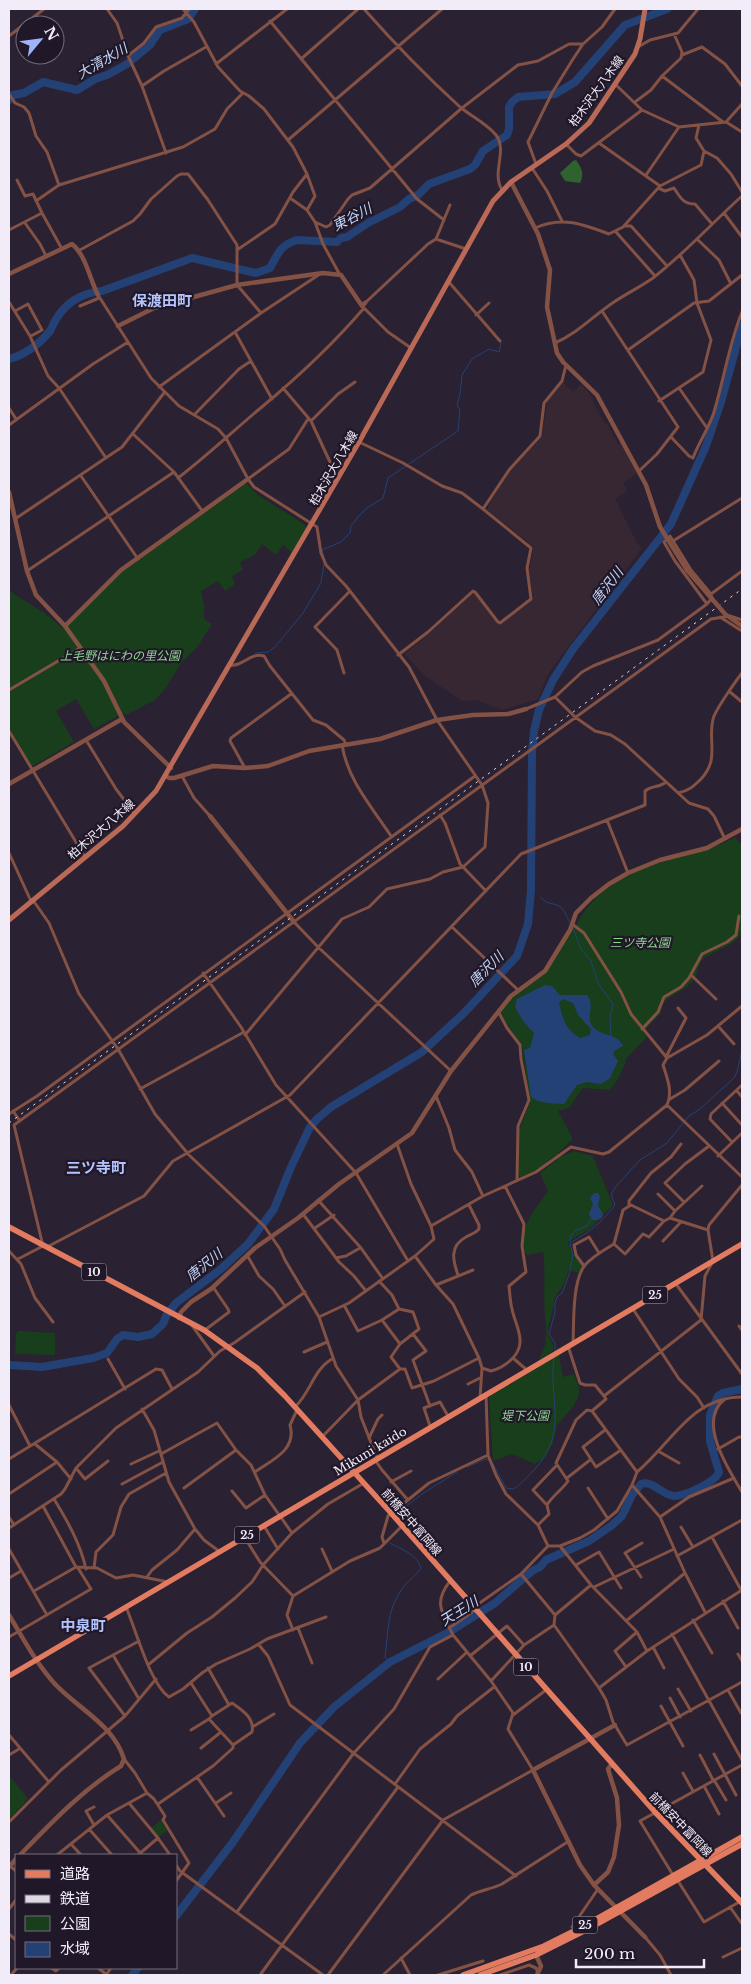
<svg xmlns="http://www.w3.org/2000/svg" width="751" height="1984" viewBox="0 0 751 1984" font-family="'Libre Baskerville','Noto Sans JP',serif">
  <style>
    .industrial { fill: #362733 }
    .green { fill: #193e1b }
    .forest { fill: #2e6330 }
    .water { fill: #244176; fill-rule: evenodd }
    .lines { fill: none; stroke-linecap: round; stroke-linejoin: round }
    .stream { stroke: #244176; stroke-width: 1 }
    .river { stroke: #244176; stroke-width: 8 }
    .minor { stroke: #845245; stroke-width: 3 }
    .tertiary { stroke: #845245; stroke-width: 4.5 }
    .secondary { stroke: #b96955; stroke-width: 5 }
    .primary { stroke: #e37b61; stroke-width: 5.5 }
    .rail { stroke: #ded8e4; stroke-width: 1; stroke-dasharray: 2.5 5; stroke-linecap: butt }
    .tertiary-bridge { stroke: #845245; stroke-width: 4.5 }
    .labels { text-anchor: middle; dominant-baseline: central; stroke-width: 4.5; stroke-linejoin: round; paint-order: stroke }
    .shield { fill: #201728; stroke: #b3acba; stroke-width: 1 }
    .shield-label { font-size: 11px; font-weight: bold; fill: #f2ecf8 }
    .street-label { font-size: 12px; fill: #f2ecf8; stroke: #201728 }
    .park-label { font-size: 12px; font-style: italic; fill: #8dd88d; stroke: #201728 }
    .water-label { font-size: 14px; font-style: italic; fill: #c1d4f6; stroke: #201728 }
    .quarter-label { font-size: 15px; font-weight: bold; fill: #b3c3fb; stroke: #201728 }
  </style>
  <rect width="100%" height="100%" fill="#2a2132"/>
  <path class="industrial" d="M563 382 573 392 581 384 587 390 594 401 593 402 605 424 607 423 618 444 621 443 637 474 623 483 627 491 615 499 637 543 642 548 549 673 538 699 502 710 476 700 462 701 425 676 404 654 429 634 472 593H475L499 625 533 599 529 568 534 547 487 510 491 500 510 471 542 437 547 401Z"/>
  <path class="green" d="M245 484H247L258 495 304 524 306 528 292 553 283 545 276 555 262 544 255 555 240 562 243 570 232 576 235 584 225 591 218 581 201 591 204 606V619L212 624 198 646 181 663 165 689 155 700 126 715 124 713 94 729 76 699 56 711 74 742 31 767 9 728V590C26 603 47 612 62 628L68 626 119 574Z
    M735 837 742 846V924L740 936 731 944 705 957C698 963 698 974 692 982 683 991 671 995 662 1004L661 1013 643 1032 647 1037 625 1060 626 1062C621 1072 618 1082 609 1090L583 1088 569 1108 558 1111 572 1137V1140L558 1153 562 1156 574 1151 593 1156 613 1205 591 1228 568 1242 572 1251 583 1266 580 1273 568 1270C568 1285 554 1294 554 1302 553 1312 548 1323 548 1333 549 1340 554 1341 553 1351L539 1360 546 1343 545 1340C548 1332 545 1325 545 1316 543 1295 546 1274 543 1252L526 1255C516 1229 534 1211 548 1191L540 1173 557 1160 554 1156 537 1171 520 1177 518 1174 519 1130 530 1103 522 1046 499 1012 513 996 536 980 572 930 575 928C592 890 630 871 669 860 692 853 714 849 735 837Z
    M18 1331 55 1333V1355L15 1354 16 1335Z
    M559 1355 563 1377 574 1374 579 1387V1394L574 1406 557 1425 553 1443 545 1457 535 1464 512 1454 493 1461 489 1397Z
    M9 1775 28 1799 11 1817 9 1816Z
    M161 1820 167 1831 159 1837 151 1828Z"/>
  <path class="forest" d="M576 160C581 167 585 174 580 183L565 181 560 173 573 161Z"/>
  <path class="water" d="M545 985 552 986 560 995H587C596 1005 584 1019 594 1028 604 1037 617 1033 623 1046L614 1051 613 1054 618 1061 610 1078 601 1084 587 1082 577 1085 564 1104C553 1103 540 1104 531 1097L524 1050 530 1048 534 1033 523 1021 515 1007 517 999ZM563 999 573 1003 578 1015 591 1029 590 1035 580 1038C565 1029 563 1019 559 1003Z
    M594 1193H598L600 1196 598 1206 603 1214 602 1218 597 1220H592L589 1214 593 1204 590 1198Z"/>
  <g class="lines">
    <path class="stream" d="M9 90 13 95
      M324 557 322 550 341 542 350 533 351 526 358 517 367 508 383 498 388 478 458 431 460 410 457 405 460 394 462 375 472 359 489 349 499 352 501 343
      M255 653 268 652 275 647 303 613 321 583 324 564
      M540 897C548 905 550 902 559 906 565 909 567 919 571 924
      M573 928 581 949 591 961 598 983 613 1004 610 1018 611 1036
      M570 1241 571 1235 577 1230 587 1226 591 1219
      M555 1351V1343L549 1334 555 1312V1303L557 1297 562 1293 569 1275 573 1255 570 1243C591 1231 600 1224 615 1205L611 1194 617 1185 640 1160 667 1143 689 1116 700 1109 734 1078 737 1072 742 1050
      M492 1462 506 1488 513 1489C520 1486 527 1477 533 1471 570 1432 548 1401 554 1357
      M467 1467 486 1459 489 1460
      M397 1513 425 1492 457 1472
      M390 1543C401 1549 418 1555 421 1568 417 1575 410 1579 405 1585 386 1609 389 1629 385 1657L390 1662"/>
    <path class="river" d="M9 100 13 95 24 93 43 82 77 90 95 79 107 75 127 64 150 45 160 30 188 19 195 9
      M9 359C23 356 41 343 50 331 52 328 53 324 55 321 65 303 82 293 102 291L192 258 256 273 270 268C278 254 279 246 297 240L337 242 341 238 347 237 368 223 400 207 409 199 418 195 429 184 470 169 475 165 483 151 507 135 509 129V107L512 102 518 97 555 94 575 82 625 25 667 9
      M9 1365 42 1367 93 1358 107 1353 117 1339 123 1335 138 1337 152 1334 163 1324 166 1316 176 1303 221 1269 248 1244 274 1209 291 1167 310 1127 317 1119 331 1107 422 1052 464 1013 517 956 528 924 531 890 532 752 534 731 539 710 553 680 573 649 671 524 706 446 721 402 742 326
      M176 1916 233 1842 300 1743 334 1707 390 1662 449 1632 495 1603 532 1571 540 1567 546 1560 589 1541 611 1526 622 1516 632 1495 641 1484C653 1480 662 1495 674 1496 685 1496 716 1482 719 1472L710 1441V1415L718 1396 723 1393 742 1389
      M132 1975 138 1968"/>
    <path class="minor" d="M107 9 117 23 129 58 142 86 166 153
      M183 9 194 22 218 67 240 91 249 96 264 109 293 147 307 174 315 196 307 210 315 222 323 244 340 275
      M364 9C394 43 426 76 460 107 471 116 487 124 496 135 508 151 491 172 502 190
      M270 21 417 199 444 220
      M9 36 44 9
      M638 47 650 40 678 33 698 9
      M129 55 144 43 156 27 182 18 189 9
      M682 55 702 47 725 64 742 86
      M301 59 358 9
      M216 64 287 9
      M662 76 723 122
      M615 84 642 110 679 127 726 122 742 132
      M142 86 164 71 206 47
      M9 94 15 103 24 107 29 113 36 136 47 152 59 185
      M635 102 651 90 662 76 681 58 682 52 674 34
      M726 122 742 104
      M699 125 696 138 704 151 717 158 731 174 742 192
      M288 140 442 9
      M599 143 660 186
      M566 144 576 154 581 156 642 110
      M536 164 528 142 552 93 573 59 583 44 602 27 615 9
      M532 168 547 191 562 221
      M646 175 679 127
      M17 180 25 196 33 194 42 213 62 249
      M658 188 665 191 674 188C680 197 683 204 695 204L712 224
      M290 198 307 210
      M36 201 59 185 183 147 215 129 227 109 243 93
      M724 213 742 237
      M315 222 326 227 330 225 348 199 352 195 370 188 462 108 518 65 538 61 569 44H583
      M25 223 40 244 46 256
      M625 226H631L667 266
      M535 228C562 216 583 224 609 234L623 227 660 186 701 165 704 151
      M9 230 42 213
      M616 232 655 276
      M436 239 450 205
      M698 240 719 260 731 284
      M237 250 275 224 293 192 307 174
      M78 251 133 221 140 214 151 199 177 176 181 174H188L208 200 237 245V285L261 313
      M448 281 500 341
      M98 295 151 378 179 406 218 429 226 438 248 479 254 487 317 527 321 553 326 565 346 586 409 667 437 720 482 785 488 803 485 847 463 867 486 891
      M9 302 30 336 48 376 59 388 106 458
      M365 303 428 244 436 239 466 249
      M80 306 99 298
      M362 306 388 332 411 348
      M15 311 28 304 42 330 31 336
      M602 311 678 427 657 454 639 471
      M476 315 489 303
      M235 332 272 399
      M555 343C578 333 593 316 614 302 626 294 640 287 653 278 685 253 712 223 742 196
      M628 350 694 303 709 301 742 275
      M159 387 261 313 320 274
      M283 388 311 421 336 475 339 476
      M679 388 707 428
      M659 401 703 372 711 340 697 303 694 280 680 255
      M9 408 16 419
      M194 415 239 369 251 361
      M311 421 338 394 355 382
      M9 425 93 364 128 342
      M133 434 174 472 203 512
      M671 437 689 456 693 458C699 442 709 428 714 412 724 379 729 344 742 312
      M359 442 403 463 442 486 462 493 483 509
      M81 476 138 559
      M178 478C208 455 234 430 263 406 299 376 334 343 364 308
      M248 479 289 449 308 419
      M15 519 122 447 164 393
      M673 541 742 498
      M27 571 174 472
      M711 594 742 571
      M720 617 742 631
      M398 655 428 632 473 591 475 592 498 622 500 623 531 599 527 568 531 548 483 509 509 470 540 436 544 403 562 381 566 365
      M230 665C243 667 250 652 264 656L270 666 313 720 326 725 344 740 346 745
      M344 673 337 650 315 627 349 592
      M9 690 80 648
      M730 692 742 702
      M555 697 575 717 595 731 611 735 625 744 689 803 708 809 714 816 725 839
      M526 709 555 697 582 672 593 666 658 640 707 604 712 598 711 594 691 570 670 536 664 542 675 561 707 604
      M9 731 85 857
      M86 740 116 789 135 814
      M342 745C348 781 372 807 391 836
      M245 768 230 741 231 738 291 694
      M182 776 194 798 210 816
      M678 793C688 791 693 787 701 779 721 758 706 738 714 716 719 705 735 682 742 673
      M607 820 628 873
      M9 853 30 899 35 903 49 923 79 994 118 1049 155 1114 189 1155 264 1226 280 1249 285 1260 319 1317 336 1366 358 1400 361 1417 377 1458
      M294 922 318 947 451 1071
      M572 924 584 933 621 992 631 1014 667 1058
      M452 927 518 990
      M203 973 241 1027 276 1085 356 1173 408 1261
      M691 975 716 999
      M499 1013 507 1028 520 1045 521 1059 529 1100 518 1126 517 1180
      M718 1026 734 1044
      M642 1029 658 1012 664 997 681 987 689 978 702 954 727 942 736 935 739 916
      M245 1035 342 919 369 907 387 889 430 879 443 872 463 867 460 864 445 823 440 815
      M666 1057 686 1018 678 1008
      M140 1089 244 1032
      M737 1091 742 1097
      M436 1096 449 1128 455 1150 472 1172 483 1196
      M670 1099 685 1090 719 1061
      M722 1103 742 1125
      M667 1105 742 1177
      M13 1111 20 1121
      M9 1114 37 1096 475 776
      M732 1142 710 1119 711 1114 742 1085
      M718 1156 742 1133
      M658 1194 675 1211
      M318 1200 361 1248 383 1279
      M684 1202 665 1183 685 1164 709 1146
      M629 1206V1201L651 1173 671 1157 681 1144
      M303 1214 339 1262 354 1276 366 1291
      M670 1218 675 1211 702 1186
      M431 1226 483 1196 536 1172 571 1147 603 1154 609 1152 667 1105C673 1092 667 1077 663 1065L667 1058 707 1035 742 1006
      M315 1228 334 1215
      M663 1241 681 1222
      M614 1244 625 1254 643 1234 649 1237 664 1221
      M47 1247 144 1196 173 1161 290 1095 521 854 645 805V791C652 785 659 788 666 782
      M9 1251 21 1264 35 1298 53 1322
      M247 1255 259 1276 273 1289 285 1306
      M415 1256 436 1285 453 1304 479 1358 482 1368 480 1398
      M336 1258 346 1256 360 1248
      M18 1259 43 1246 14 1125 711 619 730 616 742 620
      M584 1266 576 1255 574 1245 589 1237 599 1253
      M458 1275C453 1261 449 1246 466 1237 471 1234 475 1234 479 1229V1225L469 1205
      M379 1281 392 1295 399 1309 413 1312 419 1329 400 1344 391 1357 400 1369H405L412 1388 434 1381 479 1358
      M676 1284 742 1374
      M436 1285 473 1270
      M344 1305 358 1331 382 1320 399 1309
      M633 1309 679 1379 697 1397 704 1408
      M319 1317 349 1303 415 1256 434 1239 431 1226 411 1184 397 1144
      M382 1320 400 1344
      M191 1324 214 1356
      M739 1326 742 1330
      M205 1330 229 1312 228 1309 213 1287
      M413 1334 426 1351 413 1360 430 1406
      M573 1343C574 1323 572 1281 585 1265 593 1256 604 1250 614 1244L623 1210 631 1205 664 1221 670 1218 708 1230
      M568 1346 580 1383 585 1385H595L604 1396
      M304 1352 327 1342
      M513 1358 528 1371
      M108 1359 125 1389
      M482 1368 491 1371C503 1368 519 1357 520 1343 521 1331 514 1320 512 1309 510 1302 510 1294 509 1286L526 1272 522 1246 524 1224 505 1186
      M468 1384 480 1378
      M486 1395 488 1455 496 1475 506 1494 538 1525 548 1546
      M725 1399C696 1421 729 1470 742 1492
      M9 1405 30 1446
      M295 1407C311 1392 313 1370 332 1359
      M142 1409 154 1430 169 1482 195 1529 204 1540 220 1552
      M430 1426 424 1408 440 1402 448 1416
      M605 1430 583 1447 596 1467 621 1450
      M322 1437 358 1400 400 1369
      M369 1438 378 1419 382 1415
      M35 1444 57 1462 71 1479
      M718 1449 739 1437H742
      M658 1451 679 1463
      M161 1454 217 1423 236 1450 251 1465 265 1495 292 1533
      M9 1459 156 1369 162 1370 172 1389
      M375 1460 382 1470 407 1499
      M131 1464 159 1451
      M76 1468 85 1479 108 1461
      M255 1472C272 1460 297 1450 290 1425L297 1410
      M637 1472C672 1443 691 1397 742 1397
      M567 1478 590 1460
      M391 1482 411 1471
      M122 1484 163 1462
      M632 1485 660 1517
      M184 1488 236 1450
      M588 1488 608 1519
      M232 1491 246 1508 265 1495
      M9 1494 57 1462
      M54 1499C68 1522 80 1543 86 1569
      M546 1504 533 1490 557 1465
      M43 1506 76 1567
      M9 1517 14 1525
      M538 1525 549 1514 547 1505C552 1496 562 1490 568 1481L556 1463 576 1420 587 1410 592 1411
      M264 1526 278 1549
      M681 1527 693 1547
      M9 1528 61 1494 65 1489 76 1468 116 1428 198 1372 220 1351 234 1343 305 1292
      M712 1537 741 1590
      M245 1538 260 1562 293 1596
      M384 1543 382 1537 388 1516 429 1483 488 1455
      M560 1546 591 1585 637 1632 647 1651
      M9 1549 47 1615
      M322 1549 332 1571
      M677 1556 742 1520
      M576 1565 599 1552 621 1588
      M94 1568 96 1552 113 1535 121 1507 129 1494 166 1473
      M685 1573 705 1612
      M521 1574 555 1615
      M147 1577 152 1570 177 1550 195 1529
      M641 1577 625 1553 642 1543
      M9 1578 21 1571
      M594 1587 674 1549
      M742 1590 647 1651 599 1688 606 1700 613 1722 627 1745 742 1682
      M34 1591 76 1567 97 1568 116 1578 133 1575 168 1582
      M723 1601 738 1628
      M126 1607C136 1630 150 1684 169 1697L183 1689 202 1673 216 1664 250 1649 267 1639 326 1617
      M474 1607 521 1574 548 1546H560L580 1538 594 1530 617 1511 632 1485 637 1472 592 1411 606 1399 604 1396 701 1320 705 1276 713 1261 708 1230 709 1225 742 1185
      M693 1620 712 1653
      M626 1621 685 1573 660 1517 689 1497 734 1478
      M554 1625 599 1688
      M298 1628 312 1663
      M449 1628 475 1610
      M293 1630 287 1615 293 1596 350 1561 380 1548 402 1526
      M672 1634 742 1760
      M9 1637 91 1589 78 1568
      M259 1645 268 1656 290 1705 516 1876
      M653 1647 664 1668
      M738 1654 742 1661
      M113 1655 139 1699
      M470 1656 507 1626 524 1645
      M148 1665 187 1633 212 1617 235 1598 252 1582 263 1565 292 1533 328 1504 364 1483
      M626 1667 615 1651 637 1632
      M208 1668 229 1705
      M438 1679 467 1652
      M491 1681 524 1645 554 1625 555 1615 591 1585
      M678 1689 691 1711
      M728 1690 741 1713
      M670 1698 680 1717
      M661 1706 683 1746
      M513 1715 546 1690
      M125 1716 89 1668 139 1641
      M212 1716 232 1703C242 1710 255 1718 252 1732L233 1745
      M254 1726 274 1714
      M191 1730 209 1719
      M9 1735 49 1782
      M201 1748 221 1732
      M714 1754 736 1795
      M9 1755 19 1749
      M700 1755 713 1780
      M683 1773 693 1791
      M197 1777 224 1816
      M714 1780 726 1800
      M395 1784 420 1749 451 1724 457 1716 494 1687
      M704 1786 719 1814
      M147 1793 154 1799 165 1816 163 1820 189 1863 176 1881
      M129 1803 158 1838 170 1855
      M216 1803 231 1793
      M158 1804 213 1766 233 1748V1745L209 1719 212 1716 191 1683
      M107 1815 142 1855
      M9 1822 61 1770 125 1716 156 1679
      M94 1825 86 1811 94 1807
      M89 1829 112 1855
      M71 1844 81 1855
      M57 1855 107 1815 147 1793 135 1773 124 1759
      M138 1855 158 1838
      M176 1865 180 1871 323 1975
      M10 1866 16 1871
      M673 1875 640 1821 742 1765
      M678 1881 704 1922 741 1901
      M730 1907 742 1924
      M9 1909 16 1900
      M237 1912 353 1754 394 1709 430 1647 453 1635
      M572 1927 598 1889
      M9 1934 16 1940
      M645 1937 660 1955 671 1975
      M723 1957 742 1948
      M401 1958 410 1975
      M51 1968 56 1971 59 1968
      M98 1968 106 1974
      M11 1975 17 1968
      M106 1975 111 1968
      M260 1975 398 1787
      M328 1975 443 1820 533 1770 508 1729 513 1713 491 1681 453 1635C442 1612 433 1603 450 1581
      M383 1975 471 1895C481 1890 492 1889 502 1884L569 1841
      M438 1975 483 1961
      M500 1975 529 1965 536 1968 538 1973"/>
    <path class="tertiary" d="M511 182 538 234 550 270 547 307 557 353 563 362 597 395 646 485 660 527 687 570
      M9 274 72 244C86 255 90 280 98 295
      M118 326 154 308 237 285 323 273 341 275 362 306 365 303
      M9 492 27 571 36 595 65 626 104 681 124 722 171 768
      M65 626 121 570 248 479
      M166 776 169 778H174L213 766 245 768 268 766 309 751 380 739 437 720 473 715 508 714 526 709
      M9 784 122 719
      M210 816 294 922
      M179 1318 181 1312 191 1302 211 1289 255 1248 298 1218 339 1184 412 1133 451 1071 511 996 545 971 570 930 576 913 591 898 609 884 628 873 660 860 707 848 742 829
      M9 1615C23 1638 36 1663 54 1683 78 1709 113 1724 124 1759L121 1766C82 1790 52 1822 20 1855
      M615 1725 533 1770 580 1865 594 1885 645 1937
      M9 1867 16 1859
      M594 1885 608 1872 614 1857 619 1825 617 1798 608 1769 612 1764
      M536 1955 541 1966 537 1975"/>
    <path class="secondary" d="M9 920 123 826 156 791 359 442 493 201 511 182 566 144 589 123 635 54 640 39 645 9"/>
    <path class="primary" d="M9 1227 204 1330 257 1368 285 1396 391 1513 655 1812 742 1903
      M9 1676 742 1244
      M463 1975 544 1946 584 1926 742 1837
      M480 1975 536 1955 586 1930 742 1844"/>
    <path class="rail" d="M9 1123 742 589"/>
    <path class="tertiary-bridge" d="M687 570 725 614 742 626"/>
  </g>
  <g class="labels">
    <g class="shield">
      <rect x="81.5" y="1263.5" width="25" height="17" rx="4"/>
      <rect x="642.5" y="1286.5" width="25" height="17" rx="4"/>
      <rect x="234.5" y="1526.5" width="25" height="17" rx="4"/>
      <rect x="513.5" y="1658.5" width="25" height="17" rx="4"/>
      <rect x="572.5" y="1916.5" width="25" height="17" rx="4"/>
    </g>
    <g class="shield-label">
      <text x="94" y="1272">10</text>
      <text x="655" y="1295">25</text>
      <text x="247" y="1535">25</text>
      <text x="526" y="1667">10</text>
      <text x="585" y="1925">25</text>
    </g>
    <g class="street-label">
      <text transform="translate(596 91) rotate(-54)">柏木沢大八木線</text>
      <text transform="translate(333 468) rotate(-60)">柏木沢大八木線</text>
      <text transform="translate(101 829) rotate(-41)">柏木沢大八木線</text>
      <text transform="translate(370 1451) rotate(-31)">Mikuni kaido</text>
      <text transform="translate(412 1522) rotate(49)">前橋安中富岡線</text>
      <text transform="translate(681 1824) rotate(46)">前橋安中富岡線</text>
    </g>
    <g class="park-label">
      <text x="120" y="655">上毛野はにわの里公園</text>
      <text x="640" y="942">三ツ寺公園</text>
      <text x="525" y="1415">堤下公園</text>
    </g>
    <g class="water-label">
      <text transform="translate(102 61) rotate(-30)">大清水川</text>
      <text transform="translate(352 217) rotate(-28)">東谷川</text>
      <text transform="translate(607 586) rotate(-52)">唐沢川</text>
      <text transform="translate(486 969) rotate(-45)">唐沢川</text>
      <text transform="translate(204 1265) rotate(-39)">唐沢川</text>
      <text transform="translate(459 1611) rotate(-32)">天王川</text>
    </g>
    <g class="quarter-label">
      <text x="162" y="300">保渡田町</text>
      <text x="96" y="1167">三ツ寺町</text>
      <text x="83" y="1625">中泉町</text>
    </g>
  </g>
  <rect width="751" height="1984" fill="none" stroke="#f2ecf8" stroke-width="20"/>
  <rect x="15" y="1854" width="162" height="115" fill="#201728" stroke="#746c7b"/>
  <rect x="25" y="1870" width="25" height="8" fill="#e37b61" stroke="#746c7b"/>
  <text x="60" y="1879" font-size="15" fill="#f2ecf8">道路</text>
  <rect x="25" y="1895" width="25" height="8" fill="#ded8e4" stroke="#746c7b"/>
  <text x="60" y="1904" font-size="15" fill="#f2ecf8">鉄道</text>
  <rect x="25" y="1916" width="25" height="15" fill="#193e1b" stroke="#746c7b"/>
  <text x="60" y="1929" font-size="15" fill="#f2ecf8">公園</text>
  <rect x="25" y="1942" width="25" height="15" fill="#244176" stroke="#746c7b"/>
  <text x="60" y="1954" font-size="15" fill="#f2ecf8">水域</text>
  <g transform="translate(40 40) rotate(61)"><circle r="24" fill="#201728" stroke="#746c7b"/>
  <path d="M0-4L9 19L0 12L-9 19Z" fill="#9fb3fd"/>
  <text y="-8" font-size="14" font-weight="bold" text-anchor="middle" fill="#f2ecf8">N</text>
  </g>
  <path d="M576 1959v8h128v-8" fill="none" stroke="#f2ecf8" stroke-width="2.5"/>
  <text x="584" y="1959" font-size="15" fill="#f2ecf8" stroke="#201728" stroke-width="4" paint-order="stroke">200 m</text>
</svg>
